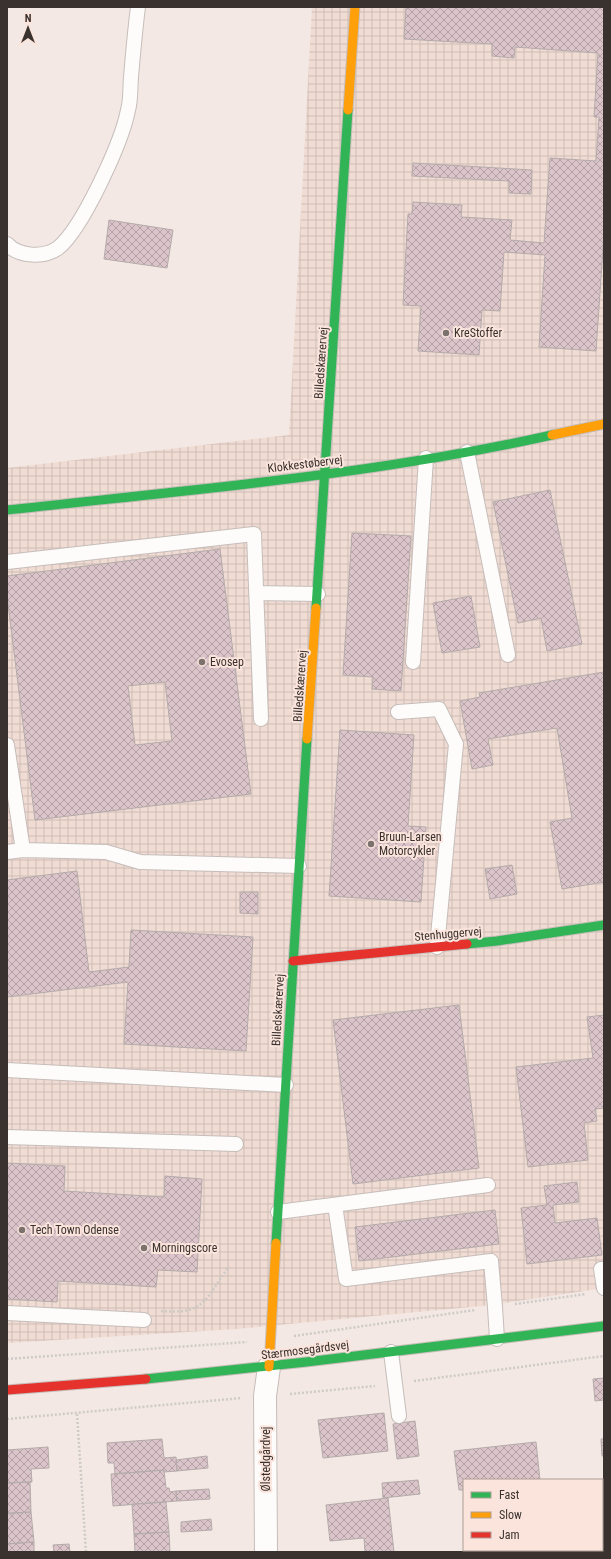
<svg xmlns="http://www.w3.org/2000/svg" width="611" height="1559" viewBox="0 0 611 1559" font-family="'Roboto Condensed',sans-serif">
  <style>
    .industrial { fill: url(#industrial-grid) }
    .building { fill: url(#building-cross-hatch); stroke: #b4abaa; fill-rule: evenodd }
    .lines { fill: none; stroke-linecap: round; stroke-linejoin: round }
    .lane-casing { stroke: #c6bdba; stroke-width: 16 }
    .street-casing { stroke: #c6bdba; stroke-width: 24 }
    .fast-casing { stroke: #c6bdba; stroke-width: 11 }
    .slow-casing { stroke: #c6bdba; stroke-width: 11 }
    .jam-casing { stroke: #c6bdba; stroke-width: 11 }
    .path { stroke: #cdcac8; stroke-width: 2.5; stroke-dasharray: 2 2; stroke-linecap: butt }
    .lane { stroke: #fdfcfb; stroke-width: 14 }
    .street { stroke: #fdfcfb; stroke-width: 22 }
    .fast { stroke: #30b455; stroke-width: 9 }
    .slow { stroke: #ff9f0a; stroke-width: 9 }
    .jam { stroke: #e5322d; stroke-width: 9 }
    .poi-dot { fill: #7b726d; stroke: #fae4dc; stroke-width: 1.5 }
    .labels { text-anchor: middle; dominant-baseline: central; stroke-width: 4; stroke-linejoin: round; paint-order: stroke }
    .poi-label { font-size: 12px; fill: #3a322e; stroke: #fae4dc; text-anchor: start }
    .street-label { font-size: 12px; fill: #3a322e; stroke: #fae4dc }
  </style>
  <defs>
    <pattern id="industrial-grid" width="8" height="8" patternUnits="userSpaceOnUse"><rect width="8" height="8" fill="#f0dcd3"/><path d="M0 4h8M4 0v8" fill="none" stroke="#cfbdb5"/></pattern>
    <pattern id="building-cross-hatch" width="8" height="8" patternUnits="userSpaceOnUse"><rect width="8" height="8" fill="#dbc5cb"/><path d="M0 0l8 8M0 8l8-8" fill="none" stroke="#b3a1a5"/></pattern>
  </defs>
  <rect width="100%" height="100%" fill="#f3e8e3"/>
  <path class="industrial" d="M312 7H604V1288L492 1305 236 1329 7 1343V468L289 435Z"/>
  <path class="building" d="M406 7H604V234L596 351 539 347 545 255 504 252 500 311 482 310 479 355 418 351 421 306 403 305 408 214H412L413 202 462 205 461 217 512 220 510 240 544 243 550 158 596 161 599 117H594L598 53 515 47 514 58 492 56V44L404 39Z
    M413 163 532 170 531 194 509 193V181L412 176Z
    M109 220 173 230 167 268 104 259Z
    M550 490 582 644 547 651 541 618 518 623 493 502Z
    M352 533 411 536 401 691 372 689 373 677 343 675Z
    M220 549 251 794 35 820 7 596V576ZM165 682 172 741 135 745 128 686Z
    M471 596 480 647 442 653 433 603Z
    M604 672V882L562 889 550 822 572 818 557 728 488 739 493 765 472 769 460 701 480 697 479 693Z
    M340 730 414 735 408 826 426 827 421 902 329 896Z
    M512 865 517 894 490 899 485 869Z
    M77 871 89 972 129 967 131 930 253 937 246 1051 124 1044 128 982 7 997V880Z
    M240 892H258V914L240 913Z
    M459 1005 479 1168 353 1184 333 1020Z
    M604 1015V1108L595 1109 597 1121 584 1123 588 1160 528 1167 516 1067 593 1058 587 1017Z
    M7 1163 65 1166 64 1191 164 1197 165 1176 202 1179 197 1272 158 1270 156 1287 58 1281 57 1302 7 1299Z
    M577 1182 579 1202 553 1205 555 1223 597 1218 602 1255 527 1264 521 1208 547 1205 544 1186Z
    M495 1210 499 1244 359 1261 355 1227Z
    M604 1378V1400L595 1401 593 1379Z
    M384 1413 388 1451 323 1458 318 1420Z
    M415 1421 419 1456 397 1459 393 1424Z
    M162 1439 164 1458 176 1457 177 1471 164 1472V1470L115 1474 114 1463H108L107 1443Z
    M601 1439H604V1456H602Z
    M536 1442 540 1480H464V1490H459L454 1451Z
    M48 1447 49 1468 31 1469 32 1482 7 1483V1450Z
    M207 1456 208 1468 177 1471 176 1460Z
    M164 1470 166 1488H169L170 1492 176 1491 177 1501 113 1506 111 1474Z
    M418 1480 420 1494 383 1498 382 1483Z
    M30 1482 31 1512 7 1513V1483Z
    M209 1489 210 1499 177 1501 176 1491Z
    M388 1498 394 1552H365L364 1538 330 1541 326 1505Z
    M166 1502 169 1532 134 1534 132 1504Z
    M31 1512 34 1542 7 1544V1514Z
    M211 1519 212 1530 181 1532V1522Z
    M169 1532 170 1552H135L134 1534Z
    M34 1542V1552H7V1544Z
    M69 1544 70 1552H54L53 1545Z"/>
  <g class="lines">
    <defs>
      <path id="lane" d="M7 244C19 257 44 258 58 248 82 229 122 142 128 110 131 100 130 88 131 77 133 54 135 30 138 7
        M467 452 508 655
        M7 562 254 534 261 719
        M256 593 318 594
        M413 662 426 458
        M398 712 439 709 456 744 437 947
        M7 745 23 850 106 852 140 862 299 866
        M7 852 23 850
        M7 1070 286 1085
        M7 1137 236 1144
        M335 1205 346 1279 491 1261 495 1307 497 1339
        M278 1212 488 1185
        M601 1269 604 1288
        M7 1313 144 1320
        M391 1352 399 1416"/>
      <path id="street" d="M266 1552 265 1396 269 1367"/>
      <path id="fast" d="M7 510C189 490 373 475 552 435
        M316 608 348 110
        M467 944 497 941 604 925
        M276 1243 307 739
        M146 1379 306 1362 604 1326"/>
      <path id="slow" d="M348 110 355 7
        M552 435 604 424
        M307 739 316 608
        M269 1367 276 1243"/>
      <path id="jam" d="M293 961 467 944
        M7 1390 146 1379"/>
    </defs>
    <use href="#lane" class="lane-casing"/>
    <use href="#street" class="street-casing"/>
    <use href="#fast" class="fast-casing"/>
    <use href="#slow" class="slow-casing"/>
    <use href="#jam" class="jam-casing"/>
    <path class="path" d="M515 1304 586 1294
      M161 1311C205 1315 205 1299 228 1268
      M294 1336 475 1310
      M7 1359 247 1342
      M414 1381 604 1356
      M290 1394 375 1386
      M77 1414 86 1552
      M7 1419 242 1398"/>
    <use href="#lane" class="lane"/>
    <use href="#street" class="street"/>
    <use href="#fast" class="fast"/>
    <use href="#slow" class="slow"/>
    <use href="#jam" class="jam"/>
  </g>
  <g class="poi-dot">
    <circle cx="446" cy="333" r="4"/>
    <circle cx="202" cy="662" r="4"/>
    <circle cx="371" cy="844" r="4"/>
    <circle cx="22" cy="1230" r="4"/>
    <circle cx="144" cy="1248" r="4"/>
  </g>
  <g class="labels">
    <g class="poi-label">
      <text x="454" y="333">KreStoffer</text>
      <text x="210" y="662">Evosep</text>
      <text x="379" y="837">Bruun-Larsen<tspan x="379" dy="14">Motorcykler</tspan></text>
      <text x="30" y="1230">Tech Town Odense</text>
      <text x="152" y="1248">Morningscore</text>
    </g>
    <g class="street-label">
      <text transform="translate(321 363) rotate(-86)">Billedskærervej</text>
      <text transform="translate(305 464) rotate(-7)">Klokkestøbervej</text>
      <text transform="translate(300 686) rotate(-86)">Billedskærervej</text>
      <text transform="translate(448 934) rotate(-5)">Stenhuggervej</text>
      <text transform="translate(278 1010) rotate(-87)">Billedskærervej</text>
      <text transform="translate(305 1350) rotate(-7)">Stærmosegårdsvej</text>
      <text transform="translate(266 1459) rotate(-90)">Ølstedgårdvej</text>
    </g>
  </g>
  <rect width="611" height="1559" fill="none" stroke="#3a322e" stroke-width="16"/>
  <rect x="463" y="1479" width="140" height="72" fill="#fae4dc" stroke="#ad9d96"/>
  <rect x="471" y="1492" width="20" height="6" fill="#30b455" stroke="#ad9d96"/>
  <text x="499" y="1499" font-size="12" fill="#3a322e">Fast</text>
  <rect x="471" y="1512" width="20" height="6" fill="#ff9f0a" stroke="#ad9d96"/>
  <text x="499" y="1519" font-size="12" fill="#3a322e">Slow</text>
  <rect x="471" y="1532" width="20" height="6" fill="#e5322d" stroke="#ad9d96"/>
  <text x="499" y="1539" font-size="12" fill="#3a322e">Jam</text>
  <g transform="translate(28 28)" stroke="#fae4dc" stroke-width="3" paint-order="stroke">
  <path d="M0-3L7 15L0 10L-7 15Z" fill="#3a322e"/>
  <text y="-6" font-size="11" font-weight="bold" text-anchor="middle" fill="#3a322e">N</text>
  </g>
</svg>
